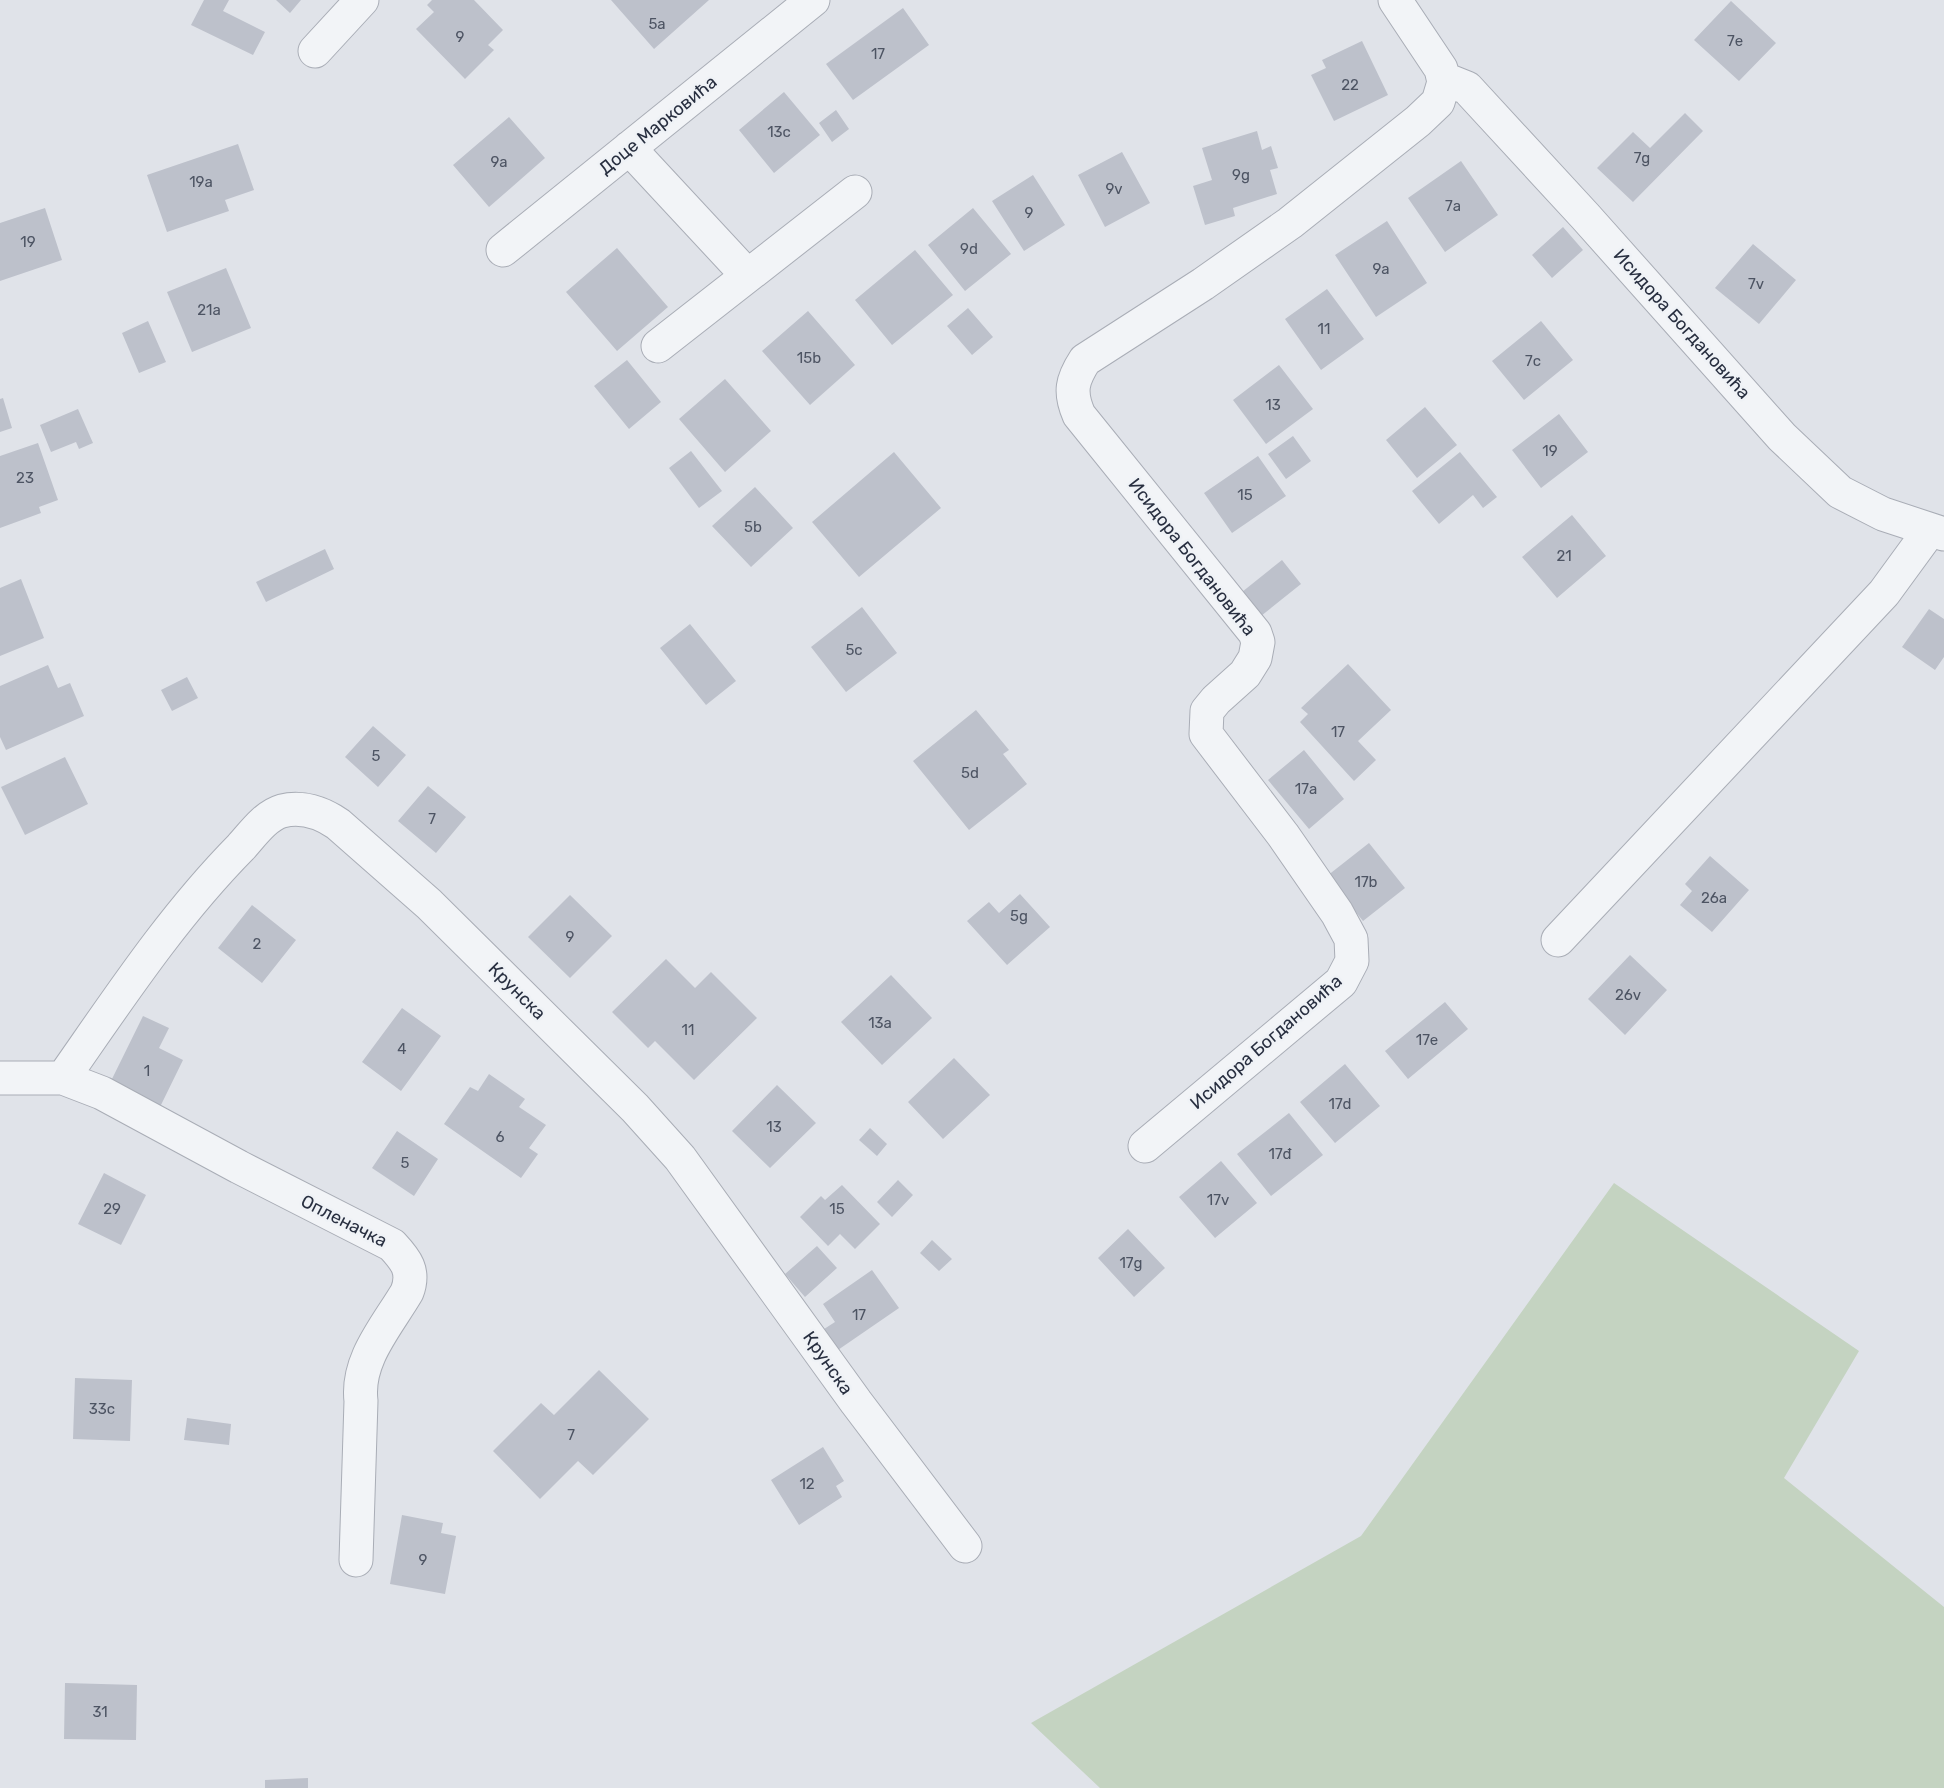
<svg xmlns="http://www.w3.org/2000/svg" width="1944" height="1788" viewBox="0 0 1944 1788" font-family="Rubik,sans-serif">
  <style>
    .green { fill: #c4d3c1 }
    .building { fill: #bdc1cb }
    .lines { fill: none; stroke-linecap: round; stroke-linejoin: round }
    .minor-casing { stroke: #a9adb6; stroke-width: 35 }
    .minor { stroke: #f2f4f7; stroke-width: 33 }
    .labels { text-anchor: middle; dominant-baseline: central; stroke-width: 5; stroke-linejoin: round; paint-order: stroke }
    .number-label { font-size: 15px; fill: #4d5463 }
    .street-label { font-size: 18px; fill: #282f40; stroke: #eff2f6 }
  </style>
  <rect width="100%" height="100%" fill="#e0e3e9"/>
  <path class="green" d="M1614 1183 1859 1351 1784 1478 1944 1607V1788H1100L1031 1723 1361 1536Z"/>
  <path class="building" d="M204 0H229L223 11 265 32 253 55 191 25Z
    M276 0H301L290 13Z
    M432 0H474L503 30 488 45 494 50 465 79 416 29 434 12 427 5Z
    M611 0H709L654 49Z
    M1731 1 1776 43 1739 81 1694 40Z
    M903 8 929 45 853 100 826 64Z
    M1362 41 1388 95 1334 121 1311 75 1326 68 1322 60Z
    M784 92 820 135 774 173 739 130Z
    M836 110 849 129 832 142 819 123Z
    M1685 113 1703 131 1633 202 1597 168 1633 132 1650 148Z
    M509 117 545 158 489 207 453 165Z
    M1257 131 1262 150 1271 146 1278 168 1270 170 1277 194 1233 208 1235 216 1205 225 1193 186 1212 180 1202 148Z
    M238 144 254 190 225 200 229 211 167 232 147 175Z
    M1122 152 1150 203 1105 227 1078 175Z
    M1461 161 1498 215 1445 252 1408 198Z
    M1033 175 1065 225 1024 251 992 201Z
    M45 208 62 260 0 281V223Z
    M973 208 1011 254 965 291 928 245Z
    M1387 221 1427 283 1376 317 1335 255Z
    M1563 227 1583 250 1552 278 1532 255Z
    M1753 244 1796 280 1759 324 1715 288Z
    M617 248 668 307 617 351 566 292Z
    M915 250 953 295 892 345 855 300Z
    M226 268 251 328 192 352 167 292Z
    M1327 289 1364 339 1321 370 1285 319Z
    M968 308 993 337 972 355 947 326Z
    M808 311 855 365 810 405 762 351Z
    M148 321 166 362 139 373 122 333Z
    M1541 321 1573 360 1524 400 1492 361Z
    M627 360 661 402 629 429 594 386Z
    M1279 365 1313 409 1266 444 1233 400Z
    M725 379 771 431 725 472 679 419Z
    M3 398 12 428 0 432V399Z
    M1425 407 1457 445 1417 478 1386 440Z
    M78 409 93 443 79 449 76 442 51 452 40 425Z
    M1559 414 1588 452 1541 488 1512 450Z
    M1293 436 1311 461 1286 479 1268 454Z
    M38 443 58 500 39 507 41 513 0 528V456Z
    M691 451 722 491 699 508 669 468Z
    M894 452 941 508 859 577 812 522Z
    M1460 452 1497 497 1483 508 1473 495 1439 524 1412 491Z
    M1258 456 1286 496 1232 533 1204 493Z
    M755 487 793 528 751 567 712 526Z
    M1572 515 1606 556 1557 598 1522 557Z
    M325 549 334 569 266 602 256 582Z
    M1282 560 1301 584 1261 616 1242 592Z
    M21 579 44 638 0 656V588Z
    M862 607 897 653 846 692 811 647Z
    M1929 609 1944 619V657L1935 670 1902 647Z
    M690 624 736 681 706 705 660 648Z
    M1348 664 1391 710 1358 741 1376 760 1354 781 1300 722 1308 714 1301 708Z
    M48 665 58 688 70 683 84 716 6 750 0 737V686Z
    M187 677 198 698 172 711 161 690Z
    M976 710 1009 750 1003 754 1027 784 969 830 913 761Z
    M373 726 406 755 378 787 345 757Z
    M1304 750 1344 799 1309 829 1268 780Z
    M65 757 88 804 25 835 1 787Z
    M428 786 466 817 436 853 398 821Z
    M1369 843 1405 888 1363 921 1327 876Z
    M1710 856 1749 890 1712 932 1680 905 1692 891 1685 884Z
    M1020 894 1050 927 1007 965 967 921 989 902 999 913Z
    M570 895 612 936 570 978 528 937Z
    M252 905 296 940 262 983 218 948Z
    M1630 955 1667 990 1625 1035 1588 999Z
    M666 959 695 988 711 972 757 1018 694 1080 655 1041 648 1048 612 1012Z
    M891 975 932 1018 882 1065 841 1022Z
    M1445 1002 1468 1029 1408 1079 1385 1051Z
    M402 1008 441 1036 401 1091 362 1062Z
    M143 1016 169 1028 159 1048 183 1060 160 1107 110 1083Z
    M954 1058 990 1095 943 1139 908 1102Z
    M1345 1064 1380 1106 1335 1143 1300 1102Z
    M489 1074 525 1099 519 1107 546 1125 529 1148 538 1154 521 1178 444 1124 470 1087 478 1091Z
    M777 1085 816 1123 770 1168 732 1131Z
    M1289 1113 1323 1155 1271 1196 1237 1154Z
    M870 1128 887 1144 877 1156 859 1140Z
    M397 1131 438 1159 414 1196 372 1168Z
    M1221 1161 1257 1203 1215 1238 1179 1197Z
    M104 1173 146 1195 121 1245 78 1224Z
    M898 1180 913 1195 892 1217 877 1202Z
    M842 1185 880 1224 855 1249 840 1234 828 1246 800 1217 821 1196 825 1200Z
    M1128 1229 1165 1268 1134 1297 1098 1258Z
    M932 1240 952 1259 939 1271 920 1253Z
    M817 1246 837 1268 805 1297 785 1274Z
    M872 1270 899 1308 835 1352 821 1331 835 1322 823 1304Z
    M599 1370 649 1419 593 1475 578 1461 540 1499 493 1451 541 1403 554 1415Z
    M75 1378 132 1380 130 1441 73 1439Z
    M187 1418 231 1424 229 1445 184 1440Z
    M823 1447 844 1481 836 1486 842 1497 799 1525 771 1480Z
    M402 1515 443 1523 441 1533 456 1536 445 1594 390 1584Z
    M65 1683 137 1685 136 1740 64 1739Z
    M308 1778V1788H265V1780Z"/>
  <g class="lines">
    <defs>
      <path id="minor" d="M315 51 362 0
        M1444 82H1452L1467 88 1585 216 1782 437 1840 492 1883 514 1944 534
        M629 148 747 275
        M503 250 813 0
        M658 346 855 192
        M1558 940 1884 593 1930 530
        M0 1078H63C119 998 172 917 241 847 252 835 265 816 282 811 302 806 322 813 338 824L429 904 635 1108 680 1158 856 1402 965 1546
        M63 1078 102 1093 239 1167 392 1245C406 1260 415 1271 407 1292 387 1326 356 1360 361 1401L356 1560
        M1145 1146 1341 982 1352 961 1351 939 1337 913 1283 835 1206 734 1207 711 1216 700 1245 674 1255 658 1258 642 1255 633 1079 415C1069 392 1072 380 1085 360L1203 284 1290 223 1418 121 1438 102 1444 82 1441 69 1395 0"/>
    </defs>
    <use href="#minor" class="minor-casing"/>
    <use href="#minor" class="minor"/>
  </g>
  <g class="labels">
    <g class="number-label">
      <text x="657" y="24">5a</text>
      <text x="460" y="37">9</text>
      <text x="1735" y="41">7e</text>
      <text x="878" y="54">17</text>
      <text x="1350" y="85">22</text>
      <text x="779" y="132">13c</text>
      <text x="1642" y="158">7g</text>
      <text x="499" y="162">9a</text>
      <text x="1241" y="175">9g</text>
      <text x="201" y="182">19a</text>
      <text x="1114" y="189">9v</text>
      <text x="1453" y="206">7a</text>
      <text x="1029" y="213">9</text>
      <text x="28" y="242">19</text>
      <text x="969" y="249">9d</text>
      <text x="1381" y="269">9a</text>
      <text x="1756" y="284">7v</text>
      <text x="209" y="310">21a</text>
      <text x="1324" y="329">11</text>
      <text x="809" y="358">15b</text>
      <text x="1533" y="361">7c</text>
      <text x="1273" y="405">13</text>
      <text x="1550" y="451">19</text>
      <text x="25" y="478">23</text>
      <text x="1245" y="495">15</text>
      <text x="753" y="527">5b</text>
      <text x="1564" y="556">21</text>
      <text x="854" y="650">5c</text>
      <text x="1338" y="732">17</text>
      <text x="376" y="756">5</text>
      <text x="970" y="773">5d</text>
      <text x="1306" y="789">17a</text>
      <text x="432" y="819">7</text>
      <text x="1366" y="882">17b</text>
      <text x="1714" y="898">26a</text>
      <text x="1019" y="916">5g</text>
      <text x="570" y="937">9</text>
      <text x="257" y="944">2</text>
      <text x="1628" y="995">26v</text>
      <text x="880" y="1023">13a</text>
      <text x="688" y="1030">11</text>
      <text x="1427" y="1040">17e</text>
      <text x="402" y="1049">4</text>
      <text x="147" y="1071">1</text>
      <text x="1340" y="1104">17d</text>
      <text x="774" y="1127">13</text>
      <text x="500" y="1137">6</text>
      <text x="1280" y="1154">17đ</text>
      <text x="405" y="1163">5</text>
      <text x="1218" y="1200">17v</text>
      <text x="112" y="1209">29</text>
      <text x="837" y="1209">15</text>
      <text x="1131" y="1263">17g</text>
      <text x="859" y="1315">17</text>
      <text x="102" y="1409">33c</text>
      <text x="571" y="1435">7</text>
      <text x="807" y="1484">12</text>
      <text x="423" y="1560">9</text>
      <text x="100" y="1712">31</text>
    </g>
    <g class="street-label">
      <text transform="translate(658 125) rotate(-39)">Доце Марковића</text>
      <text transform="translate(1682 324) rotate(48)">Исидора Богдановића</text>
      <text transform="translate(1192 557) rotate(52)">Исидора Богдановића</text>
      <text transform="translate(517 991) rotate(45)">Крунска</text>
      <text transform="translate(1266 1042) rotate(-41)">Исидора Богдановића</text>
      <text transform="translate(344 1221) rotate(27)">Опленачка</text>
      <text transform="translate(828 1363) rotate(55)">Крунска</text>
    </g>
  </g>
</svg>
